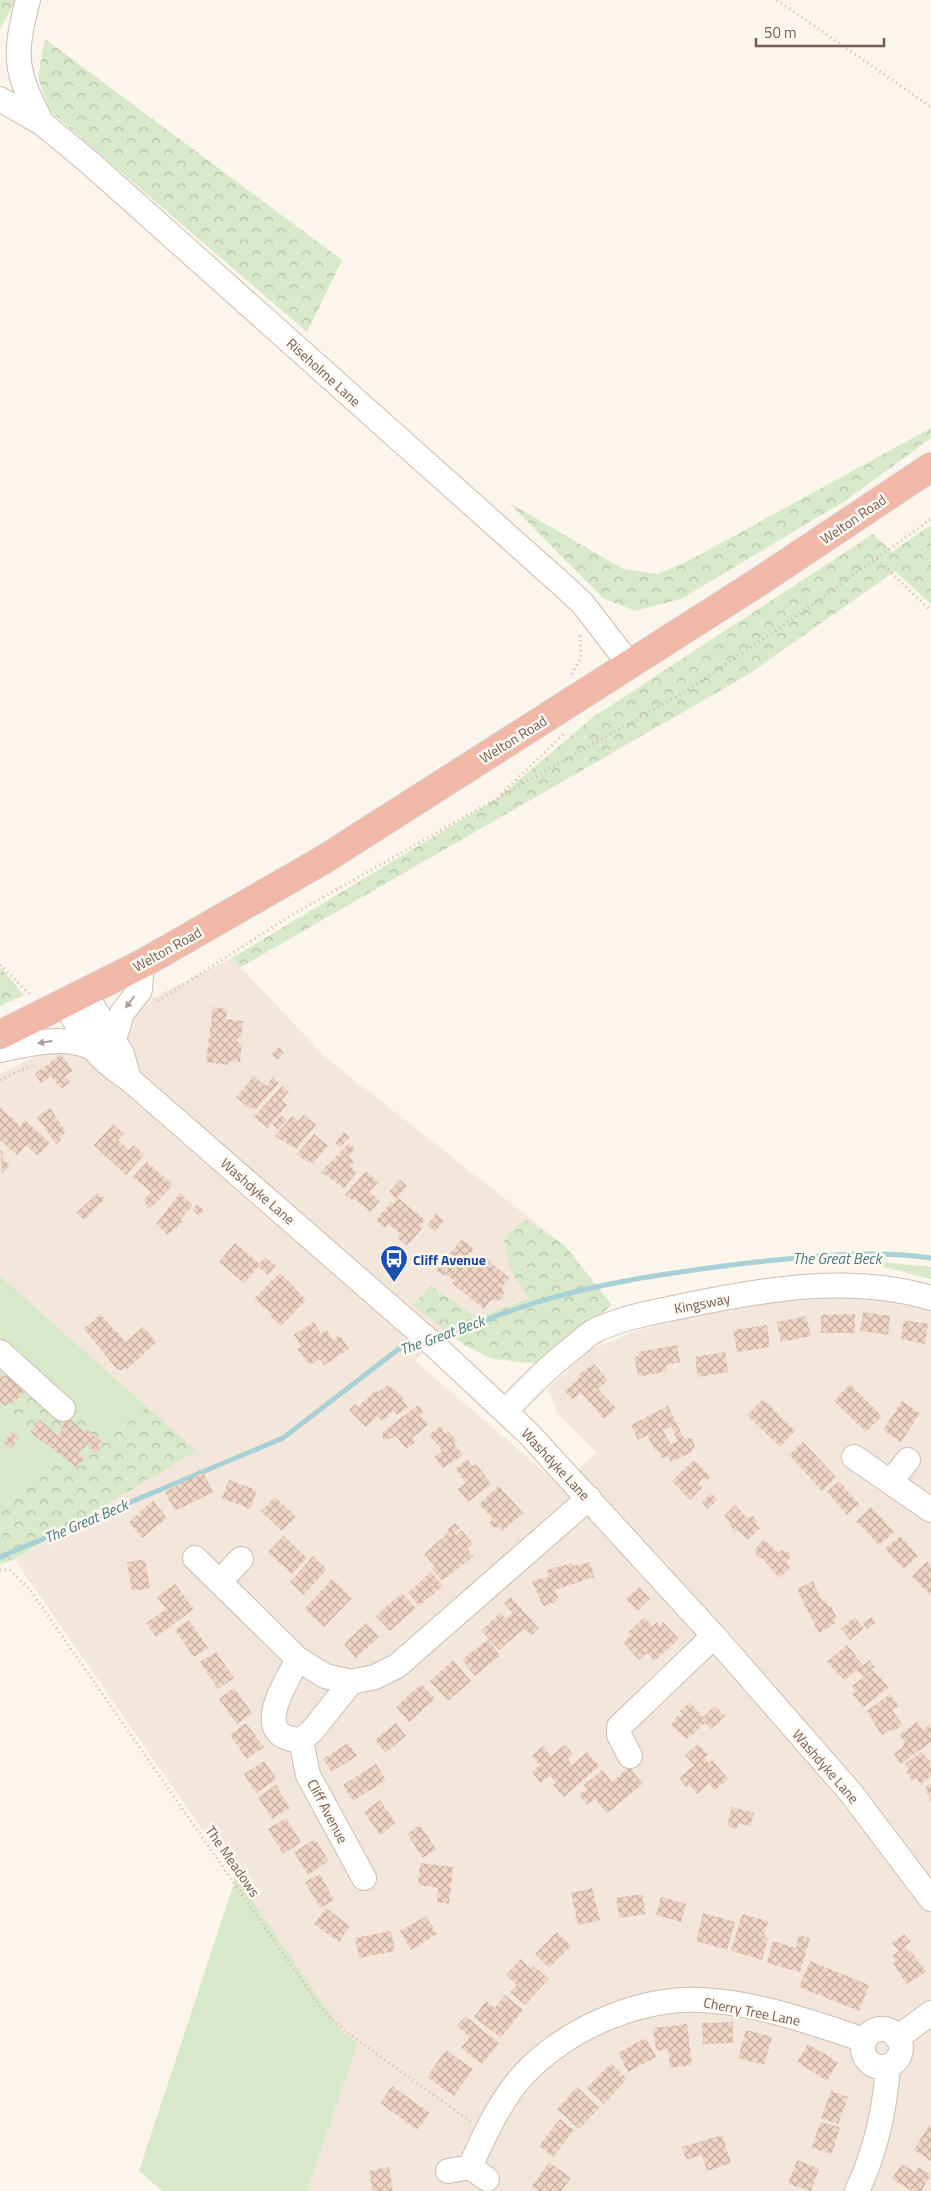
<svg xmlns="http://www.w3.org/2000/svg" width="931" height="2191" viewBox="0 0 931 2191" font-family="'Titillium Web',sans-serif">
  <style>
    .residential { fill: #f3e6da }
    .grass { fill: #d8e9ca }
    .forest { fill: url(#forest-crowns) }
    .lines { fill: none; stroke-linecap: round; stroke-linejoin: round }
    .stream { stroke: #a7d1d6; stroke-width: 5 }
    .building { fill: url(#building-cross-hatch); fill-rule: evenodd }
    .minor-casing { stroke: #cebdb1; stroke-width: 26 }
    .highway-casing { stroke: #d9d1ce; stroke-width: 30 }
    .path { stroke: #d5b7a7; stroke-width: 3; stroke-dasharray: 1 4; stroke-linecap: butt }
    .minor { stroke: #fff; stroke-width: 24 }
    .highway { stroke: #f1b7a7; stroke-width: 28 }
    .oneway { fill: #ad9d95 }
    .labels { text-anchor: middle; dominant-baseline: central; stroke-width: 5; stroke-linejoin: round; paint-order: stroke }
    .street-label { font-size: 14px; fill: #765b4f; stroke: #fef9f2 }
    .transit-label { font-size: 14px; font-weight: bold; fill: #164399; stroke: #fef9f2; text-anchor: start }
    .water-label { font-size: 15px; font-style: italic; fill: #477980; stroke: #fef9f2 }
  </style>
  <defs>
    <pattern id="forest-crowns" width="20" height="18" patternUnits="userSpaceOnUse" patternTransform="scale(1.25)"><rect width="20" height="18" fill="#d8e9ca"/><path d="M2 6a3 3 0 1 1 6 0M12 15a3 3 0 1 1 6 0" fill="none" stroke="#b4c0a6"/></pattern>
    <pattern id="building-cross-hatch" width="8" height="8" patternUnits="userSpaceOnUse" patternTransform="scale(1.25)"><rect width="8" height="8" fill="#efd4c4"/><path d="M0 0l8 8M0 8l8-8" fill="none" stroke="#c6afa2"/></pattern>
  </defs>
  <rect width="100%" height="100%" fill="#fcf5eb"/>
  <path class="residential" d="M232 958 325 1057 565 1246 525 1219 511 1272 530 1297 477 1317 431 1286 412 1305 466 1346 442 1330 415 1361 560 1485 597 1453 557 1413 548 1389 589 1350 636 1331 729 1306 855 1295 931 1309V2191H307L358 2042 344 2034 15 1560 195 1451 0 1276V1074Z"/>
  <path class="grass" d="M853 1259 931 1267V1279Z
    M0 1276 147 1407 107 1440 0 1347Z
    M0 1402 63 1461 0 1497Z
    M236 1877 344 2034 358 2042 307 2191H162L139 2171Z"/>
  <path class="forest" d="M0 0H16L0 29Z
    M45 39 342 260 307 332 50 111 38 77Z
    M931 428V438L845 501 681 599 635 611 603 598 508 502 623 569 658 574 688 561Z
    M931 525V604L895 571 749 674 241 967 232 958 498 798 593 717 873 534 892 552Z
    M0 967 24 995 0 1006Z
    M525 1219 565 1246 612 1305 539 1364 493 1359 466 1346 412 1305 431 1286 477 1317 529 1298 511 1272 504 1239Z
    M0 1347 107 1440 147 1407 196 1451 15 1559 0 1565V1497L63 1461 0 1402Z"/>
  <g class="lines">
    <path class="stream" d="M434 1337C467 1327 498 1315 531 1304 597 1283 669 1273 739 1264 799 1257 871 1249 931 1258
      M0 1557 283 1438 400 1348 419 1342"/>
  </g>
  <path class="building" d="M213 1007 227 1009 226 1019 243 1021 241 1038H238V1043H242L240 1062 229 1061 228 1065 206 1062Z
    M278 1047 284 1052 278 1060 271 1055Z
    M61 1054 73 1071 65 1076 70 1082 61 1089 51 1076 41 1083 35 1074Z
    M254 1076 266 1086 273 1077 279 1083 255 1110 251 1107 250 1109 236 1097Z
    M282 1086 289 1091 282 1100 287 1105 268 1128 254 1117Z
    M0 1107 20 1126 25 1120 50 1143 38 1156 26 1145 17 1155 0 1140Z
    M50 1108 66 1132 59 1138 61 1140 56 1144 37 1117Z
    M281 1115 287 1120 278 1130 272 1125Z
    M304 1115 316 1125 296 1149 275 1136 292 1116 298 1121Z
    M113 1124 124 1134 118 1140 129 1150 134 1145 144 1155 126 1175 94 1145Z
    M344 1132 350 1137 340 1148 335 1143Z
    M314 1134 328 1146 313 1163 309 1160 307 1162 297 1154Z
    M349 1143 355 1149 349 1157 354 1162 350 1166 357 1172 344 1188 321 1172Z
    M0 1150 4 1154 1 1157 10 1165 2 1174Z
    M147 1162 173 1185 152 1207 148 1208 144 1200 151 1192 133 1177Z
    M366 1171 378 1182 369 1192 380 1201 370 1212 354 1198 352 1200 345 1195Z
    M400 1180 407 1186 396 1199 389 1192Z
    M98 1193 105 1199 84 1220 76 1213Z
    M180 1193 193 1205 180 1220 183 1221 168 1235 156 1224Z
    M398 1198 425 1220 420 1226 422 1228 407 1246 398 1238 401 1234 388 1224 385 1228 376 1220 391 1202 393 1204Z
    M197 1204 204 1210 199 1216 192 1210Z
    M436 1214 444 1221 435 1232 427 1225Z
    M462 1239 474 1249 468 1256 479 1264 485 1258 509 1278 502 1287 504 1293 502 1298 497 1301 491 1300 484 1309 452 1283 454 1281 445 1274 444 1276 436 1270Z
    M235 1243 259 1263 265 1257 276 1266 268 1275 258 1267 244 1283 219 1262Z
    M279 1273H281L306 1300 281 1326 270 1316 272 1314 254 1299Z
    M863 1312 890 1316 888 1335 860 1331Z
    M100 1314 126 1342 143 1327 157 1342 127 1369 126 1367 121 1370 117 1369 84 1329Z
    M855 1314V1333H821V1315Z
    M806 1316 811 1336 781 1342 777 1322Z
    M904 1320 928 1324 925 1344 901 1339Z
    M314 1322 321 1334 327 1330 333 1340 340 1335 349 1349 324 1365 320 1359 310 1365 297 1349 301 1347 294 1335Z
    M767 1325 770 1347 737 1352 733 1330Z
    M677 1345 680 1362 666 1365 667 1371 638 1377 634 1357 639 1356 638 1352Z
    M725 1352 728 1372 698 1377 695 1357Z
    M594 1364 608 1380 598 1389 616 1408 604 1419 581 1393 573 1400 565 1391 580 1377 578 1375Z
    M8 1373 26 1389 13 1404 10 1401 5 1406 0 1402V1374L4 1378Z
    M850 1384 882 1416 866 1432 834 1401Z
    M388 1385 403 1397V1401L408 1407 397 1415 393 1411 382 1421 377 1416 366 1427 349 1410 355 1404 358 1407 376 1390 378 1392Z
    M763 1399 795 1431 780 1447 747 1415Z
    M902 1401 920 1413 901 1442 883 1430Z
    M418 1405 423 1412 420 1415 428 1425 412 1438 416 1442 406 1449 396 1436 385 1441 382 1437 383 1432Z
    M668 1406 684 1438 692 1439 695 1446 690 1453 671 1462 668 1456 662 1458 659 1451 656 1452 647 1435 638 1440 631 1425ZM671 1426 678 1441 671 1444 663 1431Z
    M69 1418 84 1432 87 1429 104 1444 96 1453 86 1444 78 1453 84 1459 76 1467 30 1432 40 1420 57 1435 62 1430 60 1428Z
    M440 1426 446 1434 449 1431 457 1441 454 1444 463 1455 443 1468 434 1457 442 1451 429 1435Z
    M12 1432 19 1439 11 1449 3 1442Z
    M803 1442 836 1477 822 1491 789 1455Z
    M468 1459 473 1466 476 1464 491 1484 468 1502 458 1489 466 1483 455 1469Z
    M694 1460 711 1477 706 1481 703 1478 698 1483 703 1487 690 1500 672 1481Z
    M203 1472 213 1492 175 1511 165 1492Z
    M229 1480 257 1490 250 1509 222 1498Z
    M839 1481 859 1504 847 1515 827 1492Z
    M499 1486 523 1513 503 1531 499 1526 495 1529 489 1523 493 1519 479 1504Z
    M711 1493 718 1499 708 1509 702 1502Z
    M275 1497 296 1517 282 1531 261 1511Z
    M153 1501 167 1518 142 1538 129 1522Z
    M735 1505 748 1519 752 1515 758 1521 755 1523 760 1528 748 1540 738 1530 736 1532 728 1524 730 1522 724 1516Z
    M871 1507 894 1532 879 1545 856 1521Z
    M455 1523 460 1528 454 1533 456 1535 461 1530 473 1544 467 1549 474 1556 442 1581 432 1569 435 1566 424 1554 449 1532 447 1530Z
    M284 1536 307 1558 292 1574 268 1552Z
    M900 1536 918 1556 904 1569 885 1549Z
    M764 1539 778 1553 782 1550 790 1553V1558L786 1562 791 1567 779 1578 762 1558 760 1559 756 1555 757 1553 754 1550Z
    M313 1556 327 1569 304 1595 290 1582Z
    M145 1559 150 1588 132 1591 127 1562Z
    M927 1561 931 1565V1595L912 1577Z
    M590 1562 594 1577 555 1590 558 1598 556 1602 544 1606 542 1604 532 1581 549 1577 547 1570 572 1563 573 1566Z
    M431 1572 443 1586 419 1606 408 1593Z
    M332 1579 352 1598 324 1627 304 1609Z
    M813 1581 822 1601 825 1600 829 1607 831 1606 837 1618 834 1619 836 1623 819 1633 798 1592 799 1588Z
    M175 1584 194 1609 156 1637 146 1623 166 1609 157 1597Z
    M639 1587 650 1599 637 1611 626 1599Z
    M402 1593 416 1608 390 1631 376 1616Z
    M511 1597 539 1629 531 1636 524 1629 499 1650 481 1630 501 1613 506 1619 513 1613 504 1603Z
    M644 1617 653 1626 657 1622 659 1625 663 1622 679 1639 654 1661 647 1653 639 1660 623 1642 630 1636 628 1633Z
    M855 1617 864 1628 850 1640 841 1629Z
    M872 1617 876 1623 867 1629 863 1623Z
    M189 1620 208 1648 194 1657 175 1630Z
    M367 1623 379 1637 356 1658 344 1644Z
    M488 1639 500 1655 475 1676 462 1660Z
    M847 1645 863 1665 870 1660 875 1667 863 1677 857 1670 844 1680 827 1662Z
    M216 1652 234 1678 218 1689 200 1662Z
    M453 1660 471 1681 448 1701 430 1681Z
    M873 1670 889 1687 864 1707 852 1694 855 1691 852 1686Z
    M421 1684 435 1699 409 1722 396 1707Z
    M234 1688 252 1713 237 1724 219 1699Z
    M890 1694 899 1706 892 1710 903 1725 893 1732 891 1729 882 1736 867 1711Z
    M690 1702 703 1717 715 1706 725 1716 711 1729 705 1723 687 1739 671 1725 678 1715 679 1717 683 1714 680 1711Z
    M917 1722 923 1730 931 1724V1742L901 1764 894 1754 903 1747 904 1741 899 1735Z
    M246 1723 264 1747 247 1759 230 1735Z
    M396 1723 406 1736 385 1753 375 1740Z
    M348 1743 357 1756 332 1772 323 1759Z
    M698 1744 708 1755 705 1757 709 1763 712 1760 728 1779 715 1790 709 1783 697 1794 690 1785 686 1787 679 1778 694 1765 685 1755Z
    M565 1745 573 1754 568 1759 572 1765 587 1752 599 1766 564 1797 553 1785 556 1783 550 1775 541 1783 532 1772 540 1765 532 1756 543 1746 551 1756Z
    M921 1752 931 1762V1776L921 1784 916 1778 913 1781 906 1772 909 1769 905 1764Z
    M264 1761 277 1779 256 1793 244 1774Z
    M376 1764 386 1780 353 1801 343 1785Z
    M629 1767 643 1784 607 1813 595 1799 587 1805 579 1795 587 1789 584 1785 602 1770 612 1782Z
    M931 1783V1801L925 1788Z
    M276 1785 290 1808 272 1819 258 1797Z
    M380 1800 396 1823 380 1835 364 1812Z
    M732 1807 754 1813 750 1826 738 1823 737 1829 727 1826Z
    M286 1818 301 1842 283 1854 268 1829Z
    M420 1825 436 1849 423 1858 407 1834Z
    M315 1839 329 1861 308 1875 294 1852Z
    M420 1863 453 1867 449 1904 437 1902 438 1888 418 1885Z
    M320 1874 334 1900 320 1908 305 1882Z
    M592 1888 600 1920 578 1925 571 1893Z
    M642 1894 646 1914 619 1918 616 1898Z
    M661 1897 686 1904 681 1922 656 1915Z
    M326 1908 350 1926 339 1942 314 1924Z
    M703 1913 735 1922 727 1950 696 1941Z
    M742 1914 768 1921 764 1936 768 1938 762 1960 731 1951Z
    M426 1916 437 1934 411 1950 400 1931Z
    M391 1931 395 1951 359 1958 355 1938Z
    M557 1932 571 1946 549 1968 535 1954Z
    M904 1934 911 1942 905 1946 910 1953 912 1952 926 1972 907 1984 893 1963 896 1961 892 1956 899 1951 892 1943Z
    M799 1935 810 1938 800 1972 767 1963 773 1941 796 1948Z
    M521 1959 531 1969 534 1966 549 1979 525 2005 510 1992 517 1985 506 1975Z
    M810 1961 869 1985 859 2011 799 1987Z
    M505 1995 523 2010 501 2038 474 2017 486 2001 495 2008Z
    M465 2016 499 2043 482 2064 461 2048 470 2037 457 2026Z
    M733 2022V2043L703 2044 702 2023Z
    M687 2024 692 2065 670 2068 668 2049 656 2051 653 2028Z
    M746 2030 772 2037 764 2065 738 2058Z
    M646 2038 656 2057 628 2072 618 2053Z
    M808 2044 838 2062 827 2081 797 2062Z
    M446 2050 473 2069 454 2096 427 2077Z
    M611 2063 627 2079 604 2104 587 2088Z
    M392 2086 430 2113 417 2130 380 2103Z
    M577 2087 599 2108 579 2129 557 2109Z
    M831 2091 848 2097 838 2124 821 2118Z
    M560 2119 574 2130 553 2157 539 2146Z
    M820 2122 840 2127 832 2154 812 2148Z
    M929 2125 931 2126V2161L914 2150Z
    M722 2135 731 2163 707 2171 702 2155 686 2160 682 2147Z
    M797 2160 819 2169 811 2191 788 2184Z
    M549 2162 571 2178 561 2191H539L532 2186Z
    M902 2164 915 2172 918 2167 931 2175 921 2191H912L892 2179Z
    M389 2167 393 2191H373L369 2171Z"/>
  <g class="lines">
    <defs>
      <path id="minor" d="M28 0C13 57 15 71 42 123
        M0 99 43 124 90 163 566 588 583 604 630 665
        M84 992 122 1054 129 1079
        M65 1003C84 1038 94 1057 129 1079L435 1346 528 1433 714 1636 851 1793 931 1899
        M114 1040 122 1013 140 990 142 964
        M0 1050C31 1044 61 1035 90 1047
        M0 1352 63 1409
        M506 1411C528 1387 549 1366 575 1346 581 1341 588 1334 596 1330 624 1317 654 1312 683 1306 763 1289 852 1274 931 1298
        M854 1457 931 1510
        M891 1481 908 1460
        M195 1558 298 1659
        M220 1581 241 1559
        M301 1740C248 1738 286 1683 298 1659L325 1676 351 1682
        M630 1756 619 1735V1727L714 1636
        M364 1878 308 1775 301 1740 312 1731 351 1682 375 1677 397 1666 589 1498
        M863 2048a19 19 0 1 1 38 0a19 19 0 1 1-38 0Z
        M897 2038 931 2013
        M470 2167C485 2134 501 2098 526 2072 570 2027 640 1997 703 2000 758 2003 813 2023 865 2040
        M448 2171 470 2167 487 2179
        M857 2191C876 2151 885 2110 888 2066"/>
      <path id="highway" d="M0 1035 142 964 323 860 757 583 931 467"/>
    </defs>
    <use href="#minor" class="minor-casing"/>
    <use href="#highway" class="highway-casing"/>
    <path class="path" d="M777 0 931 107
      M877 559 931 611
      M572 674 581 657 580 633
      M501 794 565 733
      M0 965 32 996
      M158 1001 290 916 688 690 785 624 931 519
      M0 1080 32 1065
      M0 1570 9 1569 30 1590 321 2008 345 2031 471 2122"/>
    <use href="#minor" class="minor"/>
    <use href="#highway" class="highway"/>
  </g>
  <defs><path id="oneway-solid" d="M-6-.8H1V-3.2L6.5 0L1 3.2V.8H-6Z" transform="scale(1.25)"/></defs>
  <g class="oneway">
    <use href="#oneway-solid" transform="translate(130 1002) rotate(127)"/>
    <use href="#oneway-solid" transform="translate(45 1042) rotate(172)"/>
  </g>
  <defs>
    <symbol id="bus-pin" viewBox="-11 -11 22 30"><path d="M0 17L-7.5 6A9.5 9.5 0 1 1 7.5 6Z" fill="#1a4fb4" stroke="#fef9f2"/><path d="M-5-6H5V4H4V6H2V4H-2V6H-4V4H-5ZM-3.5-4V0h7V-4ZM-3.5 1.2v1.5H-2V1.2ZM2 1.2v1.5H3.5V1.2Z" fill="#fff"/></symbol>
  </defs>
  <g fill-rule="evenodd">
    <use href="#bus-pin" x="378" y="1243" width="32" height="43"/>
  </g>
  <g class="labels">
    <g class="street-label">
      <text transform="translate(324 372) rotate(42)">Riseholme Lane</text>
      <text transform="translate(853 519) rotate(-34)">Welton Road</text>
      <text transform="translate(513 739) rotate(-32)">Welton Road</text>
      <text transform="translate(167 949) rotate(-29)">Welton Road</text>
      <text transform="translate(258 1191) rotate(41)">Washdyke Lane</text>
      <text transform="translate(702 1303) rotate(-11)">Kingsway</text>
      <text transform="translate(556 1464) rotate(47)">Washdyke Lane</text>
      <text transform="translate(826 1766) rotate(49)">Washdyke Lane</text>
      <text transform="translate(328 1811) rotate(62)">Cliff Avenue</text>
      <text transform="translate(233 1861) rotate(55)">The Meadows</text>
      <text transform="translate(752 2011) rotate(11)">Cherry Tree Lane</text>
    </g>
    <g class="transit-label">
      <text x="413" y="1259">Cliff Avenue</text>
    </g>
    <g class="water-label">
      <text x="837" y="1258">The Great Beck</text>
      <text transform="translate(442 1335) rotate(-20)">The Great Beck</text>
      <text transform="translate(86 1521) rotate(-23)">The Great Beck</text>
    </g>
  </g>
  <path d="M756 38v8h128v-8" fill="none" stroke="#765b4f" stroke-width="2.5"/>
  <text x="764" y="38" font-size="15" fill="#765b4f" stroke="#fef9f2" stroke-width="4" paint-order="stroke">50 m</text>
</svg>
